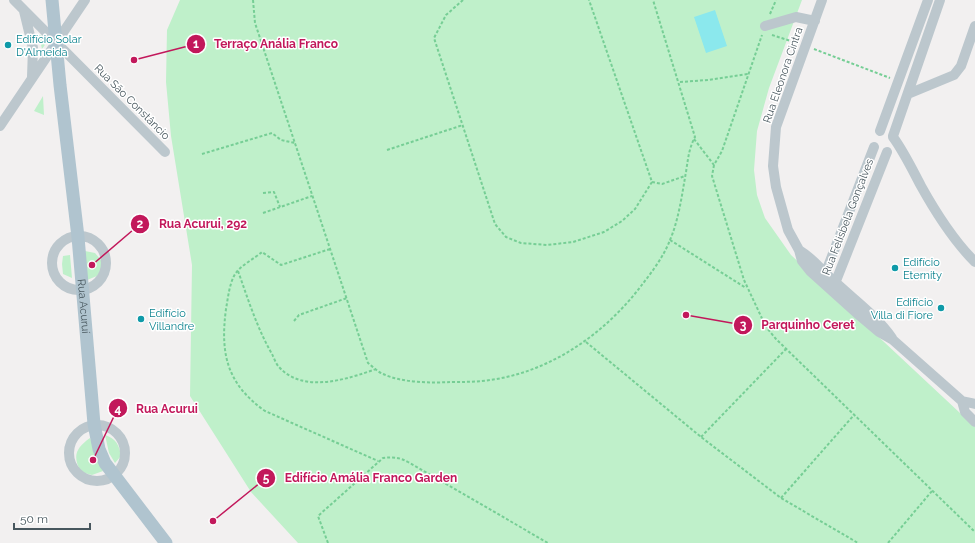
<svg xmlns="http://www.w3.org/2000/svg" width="975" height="543" viewBox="0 0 975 543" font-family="Raleway,sans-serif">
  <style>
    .green { fill: #bff0ca }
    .water { fill: #8be8ed }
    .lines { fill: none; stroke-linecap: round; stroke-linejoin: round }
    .path { stroke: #76ce95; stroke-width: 2; stroke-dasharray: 3 2; stroke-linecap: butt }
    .minor { stroke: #bcc7cd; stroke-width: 10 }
    .major { stroke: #b0c4cf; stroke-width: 13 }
    .culture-dot { fill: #0f9aa8; stroke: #fff; stroke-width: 1.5 }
    .labels { text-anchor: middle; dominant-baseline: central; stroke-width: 3; stroke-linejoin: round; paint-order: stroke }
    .culture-label { font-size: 11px; fill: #0d838f; stroke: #fff; text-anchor: start }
    .street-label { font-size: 11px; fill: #48575e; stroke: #fff }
    .leader { fill: none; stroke: #c2185b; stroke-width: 1.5 }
    .callout-dot { fill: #c2185b; stroke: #fff; stroke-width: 1.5 }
    .mark-label { font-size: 12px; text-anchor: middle; font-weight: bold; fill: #fff }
    .callout-label { font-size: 12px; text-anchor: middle; font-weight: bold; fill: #c2185b; stroke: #fff; stroke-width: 3; stroke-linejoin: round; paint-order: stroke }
  </style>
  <rect width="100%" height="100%" fill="#f2f0f0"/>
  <path class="green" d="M180 0H802L769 88 757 131 754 170 757 195 765 218 791 255 975 427V543H298L251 492 190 396 192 265 171 136 166 82 167 30Z
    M39 35 47 36 49 39 42 49Z
    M43 96 44 115 34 111Z
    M85 251 95 253 101 260 102 269 97 276 87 280Z
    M70 255 72 278 63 274 62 264 63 256Z
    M105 435C116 439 119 444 121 456L115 463 109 453Z
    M90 438 103 471 92 475 81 472C72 456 76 448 90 438Z"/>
  <path class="water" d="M715 10 727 46 706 53 694 17Z"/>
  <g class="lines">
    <path class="path" d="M253 0 255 23 368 363C373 367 378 372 383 374 403 383 430 383 451 382 462 382 472 382 482 381 546 375 603 336 641 286 652 272 664 256 670 240 679 219 682 194 686 172 688 159 689 148 695 137L653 0
      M463 0 446 15 434 38 495 224 506 237 521 243 547 245 573 242 604 232 622 221 635 209 652 182 589 0
      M770 14 776 0
      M772 35 797 43
      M814 49 890 78
      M680 82 708 80 748 74
      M694 139 714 165 722 151 762 35
      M387 150 463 125
      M202 154 272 133 281 140 295 143
      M714 165 712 176 744 280 766 327 776 339 975 532
      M652 182 662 184 685 176
      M263 193 274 192 280 207
      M263 213 312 196
      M670 240 746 288
      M330 249 281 265 262 252C254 259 239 266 234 276 229 286 228 298 226 309 220 354 227 384 265 411L378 461
      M238 271C248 299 257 328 272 354 274 358 276 364 279 367 303 394 348 379 376 369
      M294 321 299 315 347 298
      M586 342 701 437 781 498 858 543
      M701 437 786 349
      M781 498 854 415
      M328 543 318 516 383 458C392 457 399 457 408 462L548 543
      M888 543 932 491"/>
    <path class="minor" d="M14 0 165 152
      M822 0 776 127 773 166 776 187 788 230 799 250 802 261 810 271 860 316 879 332 893 340 962 401 975 404
      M24 11 33 48 32 77
      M765 26 796 17 815 21
      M908 94 954 75 961 66 975 26
      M0 126 85 0
      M880 131 928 0
      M893 136 940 0
      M893 137C904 152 912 169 921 186 936 213 953 240 975 262
      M52 263a27 27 0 1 1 54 0a27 27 0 1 1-54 0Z
      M799 250C813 258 822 271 834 281 853 299 877 316 892 338
      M822 282 874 147
      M832 291 887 152
      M962 401 965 412 975 422
      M69 453a28 28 0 1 1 56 0a28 28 0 1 1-56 0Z"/>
    <path class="major" id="s1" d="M52 0 60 85 78 237 94 424 99 449 105 463 166 543"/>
  </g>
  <g class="culture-dot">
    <circle cx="8" cy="45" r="4"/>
    <circle cx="895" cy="268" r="4"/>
    <circle cx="941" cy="308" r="4"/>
    <circle cx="141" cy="319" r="4"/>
  </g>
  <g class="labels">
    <g class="culture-label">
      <text x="16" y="39">Edifício Solar<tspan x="16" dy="13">D'Almeida</tspan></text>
      <text x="903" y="262">Edifício<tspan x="903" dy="13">Eternity</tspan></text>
      <text x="933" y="302" text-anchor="end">Edifício<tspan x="933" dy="13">Villa di Fiore</tspan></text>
      <text x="149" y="313">Edifício<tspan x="149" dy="13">Villandre</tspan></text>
    </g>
    <g class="street-label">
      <text transform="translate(783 75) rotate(-71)">Rua Eleonora Cintra</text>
      <text transform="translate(132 102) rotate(45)">Rua São Constâncio</text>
      <text transform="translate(848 217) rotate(-69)">Rua Felisbela Gonçalves</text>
      <text stroke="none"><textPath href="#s1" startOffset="308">Rua Acuruí</textPath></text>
    </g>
  </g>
  <path class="leader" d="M134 60L196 44M92 265L140 224M686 315L743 325M93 460L118 408M213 521L266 478"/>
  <g class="callout-dot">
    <circle cx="134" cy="60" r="4"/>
    <circle cx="92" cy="265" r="4"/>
    <circle cx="686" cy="315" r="4"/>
    <circle cx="93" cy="460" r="4"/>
    <circle cx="213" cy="521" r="4"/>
    <circle cx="196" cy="44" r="10"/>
    <circle cx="140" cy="224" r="10"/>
    <circle cx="743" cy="325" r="10"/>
    <circle cx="118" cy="408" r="10"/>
    <circle cx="266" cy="478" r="10"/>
  </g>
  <g class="mark-label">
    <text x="196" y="48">1</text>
    <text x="140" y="228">2</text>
    <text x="743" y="329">3</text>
    <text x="118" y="413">4</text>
    <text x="266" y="482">5</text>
  </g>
  <g class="callout-label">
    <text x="276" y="48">Terraço Anália Franco</text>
    <text x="203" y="228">Rua Acurui, 292</text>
    <text x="808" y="329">Parquinho Ceret</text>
    <text x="167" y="413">Rua Acurui</text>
    <text x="371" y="482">Edifício Amália Franco Garden</text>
  </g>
  <path d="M14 523v6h76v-6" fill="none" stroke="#48575e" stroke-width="2"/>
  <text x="20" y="523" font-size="12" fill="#48575e" stroke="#ffffff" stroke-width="3" paint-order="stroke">50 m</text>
</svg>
